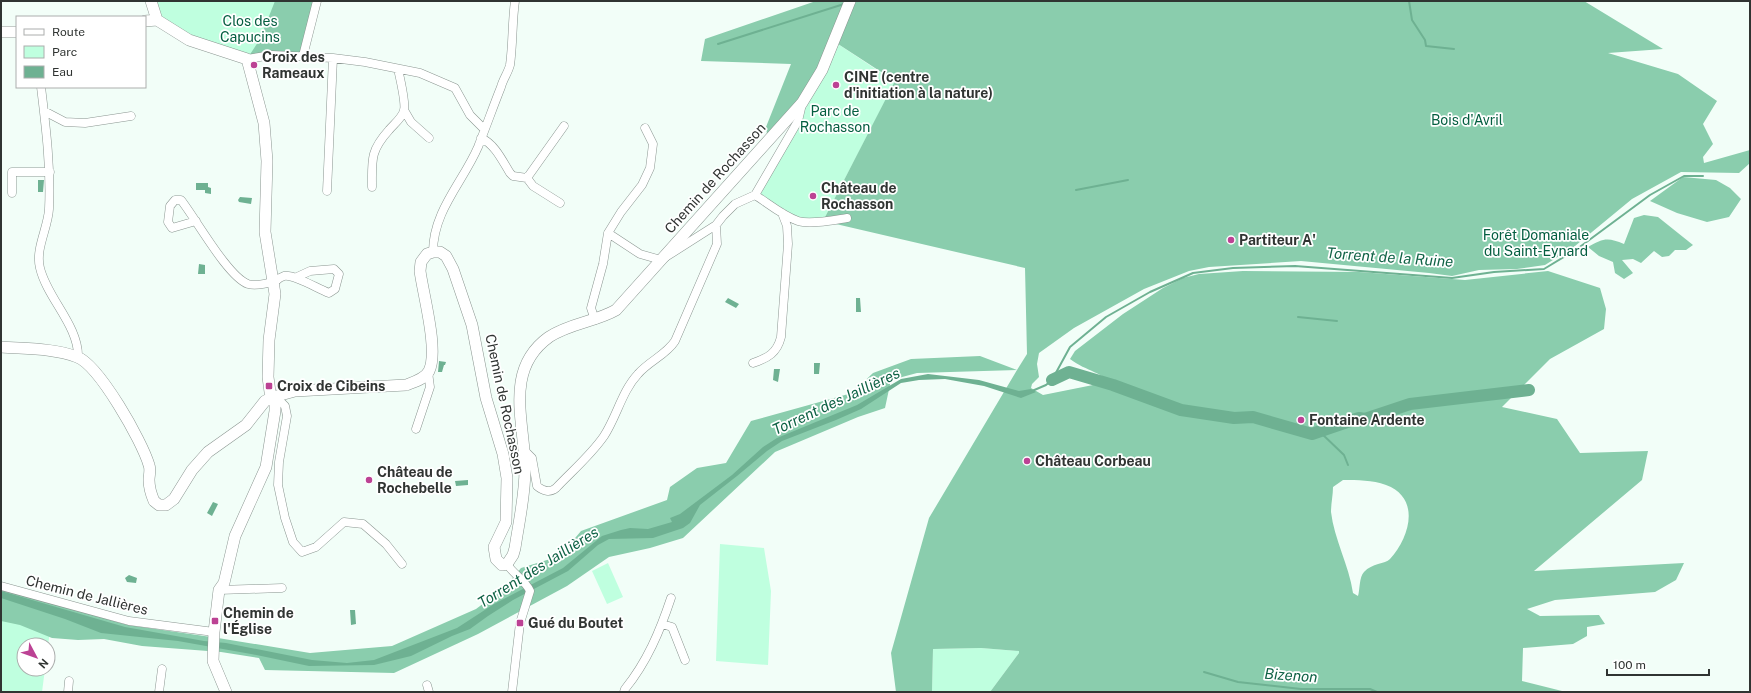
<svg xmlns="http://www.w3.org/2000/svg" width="1751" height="693" viewBox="0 0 1751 693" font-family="'Public Sans',sans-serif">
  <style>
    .green { fill: #bfffdf }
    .forest { fill: #8acdad; fill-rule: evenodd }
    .water { fill: #6eb192 }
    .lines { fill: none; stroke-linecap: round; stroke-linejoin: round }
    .stream { stroke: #6eb192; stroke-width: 2 }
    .river { stroke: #6eb192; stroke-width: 12 }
    .street-casing { stroke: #8b9691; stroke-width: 9 }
    .secondary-casing { stroke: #8b9691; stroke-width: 12 }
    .street { stroke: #fff; stroke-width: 8 }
    .secondary { stroke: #fff; stroke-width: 11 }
    .poi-dot { fill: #bc4294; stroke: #fff; stroke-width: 1.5 }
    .labels { text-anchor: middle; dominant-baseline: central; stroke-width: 3.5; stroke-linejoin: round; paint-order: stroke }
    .park-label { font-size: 14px; fill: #045e40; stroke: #fff }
    .poi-label { font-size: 14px; font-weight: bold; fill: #303432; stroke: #fff; text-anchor: start }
    .street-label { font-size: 14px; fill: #303432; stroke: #fff }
    .water-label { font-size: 15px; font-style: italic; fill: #106346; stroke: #fff }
  </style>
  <rect width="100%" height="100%" fill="#f2fef8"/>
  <path class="green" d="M151 1H317L247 59 207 47 157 20Z
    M835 42 895 82 823 221 805 222 755 195Z
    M720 544 764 548 771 591 768 665 716 661Z
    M608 563 623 597 607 604 592 571Z
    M1 598 52 614 48 646 24 645V669H45L42 692H1Z
    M981 648 1019 651V653L990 692H932L933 649Z"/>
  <path class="forest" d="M275 1H317L302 56 247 59 260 39Z
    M816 1H1584L1663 49 1608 53 1678 74 1717 101 1703 124 1713 144 1703 157 1704 163 1750 150V163L1739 173 1681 172 1632 199 1575 246 1545 265 1517 269 1479 270 1452 276 1429 273 1301 261 1209 267 1189 271 1144 289 1074 328 1039 353 1037 364 1039 377 1032 384 1031 388 1043 395 1098 384 1116 389C1103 371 1087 372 1070 359L1075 351 1123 314 1163 288 1183 278 1199 274 1243 271 1359 272 1465 280 1548 271 1600 288 1606 309 1604 329 1550 359 1502 407 1557 419 1580 453 1648 451 1642 480 1534 571 1684 563 1676 580 1655 592 1555 600 1527 609 1540 616 1599 615 1605 624 1587 627V636L1573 644 1523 648 1522 681 1566 692H990L1019 653V651L981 648 933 649 932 692H896L891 653 929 518 1017 370 917 373 891 380 885 408 858 417 775 452 683 538 650 548 609 557 567 586 478 634 394 673 265 670 259 658 221 652 142 646 104 639 78 640 52 638 20 625 1 621V589L128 625 218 638 310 653 392 646 476 609 504 588 521 568 560 556 581 531 667 500 670 487 697 468 726 463 751 421 852 393 873 373 911 359 980 356 1017 370 1027 354 1025 268 823 221 895 81 835 42 822 70 768 141 766 127 791 64 701 61 705 39ZM1343 480C1358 480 1372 480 1386 485 1421 498 1410 537 1390 559 1385 564 1372 563 1364 572 1359 577 1360 590 1358 596L1353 593C1349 565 1334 539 1331 512 1331 504 1333 495 1333 487Z
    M1683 177 1716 180 1730 188 1741 199 1729 217 1707 222 1677 213 1650 201Z
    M1644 215 1658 217 1693 245 1686 250H1675L1669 256 1662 257 1654 251 1641 263 1633 259 1622 260 1633 273 1624 279 1615 273 1613 262 1599 256 1588 247C1603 238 1608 237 1624 244L1634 218Z"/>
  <path class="water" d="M38 180H44L43 192H38Z
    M196 183H208V187L211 188V194L205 193V190H196Z
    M240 197 252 198 251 204 239 202 238 200Z
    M199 264 205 265V274H198Z
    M728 298 739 304 736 308 725 302Z
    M856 298H860L861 312H856Z
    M439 361 446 362 445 365H444L442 372H438Z
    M814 363H820L819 374H814Z
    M774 369H780L778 382 773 380Z
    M928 374 979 380 1019 391 1031 389 1036 392 1021 398 984 386 945 379 919 380 901 383 861 409 836 420 782 441 767 451 737 476 700 505 690 523 683 528 653 538 609 539 598 545 568 571 513 600 488 616 470 629 452 636 411 656 374 665 309 666 251 654 178 641 101 633 65 619 1 598V591L125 627 204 641 226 643 312 660 347 663 374 660 457 628 494 604 563 568 602 536 621 530 630 528 648 529 672 522 670 518 680 514 732 475 763 447 777 438 857 405 901 379Z
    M468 480V485L456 486 455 481Z
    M213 502 218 504 212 516 207 513Z
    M129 575 137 578 136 583 127 582 125 578Z
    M350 610H355L356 624 351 625Z"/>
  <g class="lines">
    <path class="stream" d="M1409 1 1412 20 1425 40 1426 46 1454 49
      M718 44 844 4
      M1076 190 1128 180
      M1298 317 1337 321
      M1032 391 1046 385 1052 380 1070 347 1106 317 1150 292 1193 273 1233 268 1295 266 1452 278 1494 272 1544 269 1577 249 1650 195 1684 176H1703
      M1320 432 1344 455 1348 465
      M1204 672 1238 682 1301 689H1370L1377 692
      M1389 692H1391"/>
    <path class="river" d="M1052 380 1069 372 1113 385 1181 410 1234 418 1253 417 1312 434 1359 418 1365 419 1410 404 1529 390"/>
    <defs>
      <path id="street" d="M303 56 317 1
        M247 59 272 55 333 58 365 62 420 73 455 88 470 115 484 129
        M41 87C46 128 51 168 49 209 48 228 35 249 40 268 47 298 79 326 78 357
        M404 110 411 122 429 138
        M44 111 65 122 85 123 131 116
        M481 138C495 144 503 162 510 173L513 176 527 178 533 186 560 203
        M527 178 564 126
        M372 187C372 160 370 151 389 130 394 124 401 119 404 111 406 103 400 78 398 69
        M327 191 333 58
        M12 193V172H50
        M755 195C769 204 783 216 798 221 810 225 834 220 847 218
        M196 221 172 228 168 222 170 206 175 200H181C196 219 228 277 248 284 255 286 269 283 276 281 278 279 281 277 284 276 294 274 318 289 329 293L335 289 339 274 334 269 310 271 297 277
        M608 233 640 254 661 260 716 225
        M433 252C433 211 463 182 478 147 486 127 493 107 501 87 503 79 508 73 510 65 513 44 512 22 515 1
        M595 320 591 308 603 264 608 233 621 212 642 185 650 168 653 144 645 128
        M753 363C768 358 777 353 781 337L788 244 787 226 782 213
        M275 396 285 406 287 416 279 462 278 485 285 518 293 542 302 552 316 547 344 522 363 524 386 544 402 564
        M416 429 430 387 428 372
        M524 450 532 458 537 486C543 491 550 493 556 488 572 471 591 455 604 436 617 416 622 391 638 374 649 361 666 355 675 341L717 244 716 225 723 216 735 204 755 195 798 121 802 104
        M507 564C513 574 526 581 530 591L520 623 512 692
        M1 586 129 621 214 632
        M219 590 282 588
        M662 624 672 627 685 660
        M427 685 429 692
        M68 692 69 681
        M159 692 162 669
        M624 692 625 689C647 662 660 631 671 598"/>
      <path id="secondary" d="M151 1 157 20 189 40 247 59 264 123 267 161 265 232 275 294 269 340 268 377 270 392 275 401V411L266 467 235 536 224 583 219 590 214 632 213 661 226 692
        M145 21 157 20
        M1 32H17
        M1 347C26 349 53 348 77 357 99 365 142 441 149 465 151 470 149 475 149 480 149 487 151 494 154 501L159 505H166L174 499 192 470 208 452 246 425 265 401 273 397 295 391 406 385C414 382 425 379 429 371 439 351 423 294 420 271L421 262 427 254 433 252H440L446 256 453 269 472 325 486 398 503 454 507 478 506 522 494 547 496 559 502 565 507 564 513 555 515 548C519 521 525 496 525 469 525 423 503 370 549 337 570 323 595 322 616 310L802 103 822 70 850 1"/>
    </defs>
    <use href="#street" class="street-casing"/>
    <use href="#secondary" class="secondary-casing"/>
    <use href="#street" class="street"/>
    <use href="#secondary" class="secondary"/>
  </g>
  <g class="poi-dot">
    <circle cx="254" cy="65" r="4"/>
    <circle cx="836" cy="85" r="4"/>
    <circle cx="813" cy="196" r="4"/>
    <circle cx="1231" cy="240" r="4"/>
    <rect x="265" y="382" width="8" height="8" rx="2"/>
    <circle cx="1301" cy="420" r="4"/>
    <circle cx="1027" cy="461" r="4"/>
    <circle cx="369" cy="480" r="4"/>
    <rect x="211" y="617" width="8" height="8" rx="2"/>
    <rect x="516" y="619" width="8" height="8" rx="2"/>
  </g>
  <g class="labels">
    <g class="park-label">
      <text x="250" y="21">Clos des<tspan x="250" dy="16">Capucins</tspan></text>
      <text x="835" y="111">Parc de<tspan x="835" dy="16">Rochasson</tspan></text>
      <text x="1467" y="120">Bois d'Avril</text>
      <text x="1536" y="235">Forêt Domaniale<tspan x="1536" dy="16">du Saint-Eynard</tspan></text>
    </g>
    <g class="poi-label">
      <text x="262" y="57">Croix des<tspan x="262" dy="16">Rameaux</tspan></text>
      <text x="844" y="77">CINE (centre<tspan x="844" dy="16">d'initiation à la nature)</tspan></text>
      <text x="821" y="188">Château de<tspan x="821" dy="16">Rochasson</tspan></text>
      <text x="1239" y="240">Partiteur A'</text>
      <text x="277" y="386">Croix de Cibeins</text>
      <text x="1309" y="420">Fontaine Ardente</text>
      <text x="1035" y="461">Château Corbeau</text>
      <text x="377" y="472">Château de<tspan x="377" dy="16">Rochebelle</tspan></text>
      <text x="223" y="613">Chemin de<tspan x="223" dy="16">l'Église</tspan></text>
      <text x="528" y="623">Gué du Boutet</text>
    </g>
    <g class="street-label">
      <text transform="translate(715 178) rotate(-48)">Chemin de Rochasson</text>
      <text transform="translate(505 404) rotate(78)">Chemin de Rochasson</text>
      <text transform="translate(87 595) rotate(14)">Chemin de Jallières</text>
    </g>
    <g class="water-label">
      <text transform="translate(1390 257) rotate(4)">Torrent de la Ruine</text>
      <text transform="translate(836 401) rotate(-25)">Torrent des Jaillières</text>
      <text transform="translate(538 567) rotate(-32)">Torrent des Jaillières</text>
      <text transform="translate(1291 675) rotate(4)">Bizenon</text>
    </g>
  </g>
  <rect width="1751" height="693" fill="none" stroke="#303432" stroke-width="4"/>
  <rect x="16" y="16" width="130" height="72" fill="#ffffff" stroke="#acaead"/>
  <rect x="24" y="29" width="20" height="6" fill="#ffffff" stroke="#acaead"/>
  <text x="52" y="36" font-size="12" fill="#303432">Route</text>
  <rect x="24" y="46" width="20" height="12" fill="#bfffdf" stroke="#acaead"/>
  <text x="52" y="56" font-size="12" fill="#303432">Parc</text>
  <rect x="24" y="66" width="20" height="12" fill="#6eb192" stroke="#acaead"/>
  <text x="52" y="76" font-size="12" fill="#303432">Eau</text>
  <g transform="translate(36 657) rotate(131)"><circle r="19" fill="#ffffff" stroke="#acaead"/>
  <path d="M0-3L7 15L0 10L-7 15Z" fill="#bc4294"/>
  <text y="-6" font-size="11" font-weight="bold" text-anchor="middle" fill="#303432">N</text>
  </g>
  <path d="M1607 669v6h102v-6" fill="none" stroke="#303432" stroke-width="2"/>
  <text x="1613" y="669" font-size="12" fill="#303432" stroke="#ffffff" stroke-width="3" paint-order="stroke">100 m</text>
</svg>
